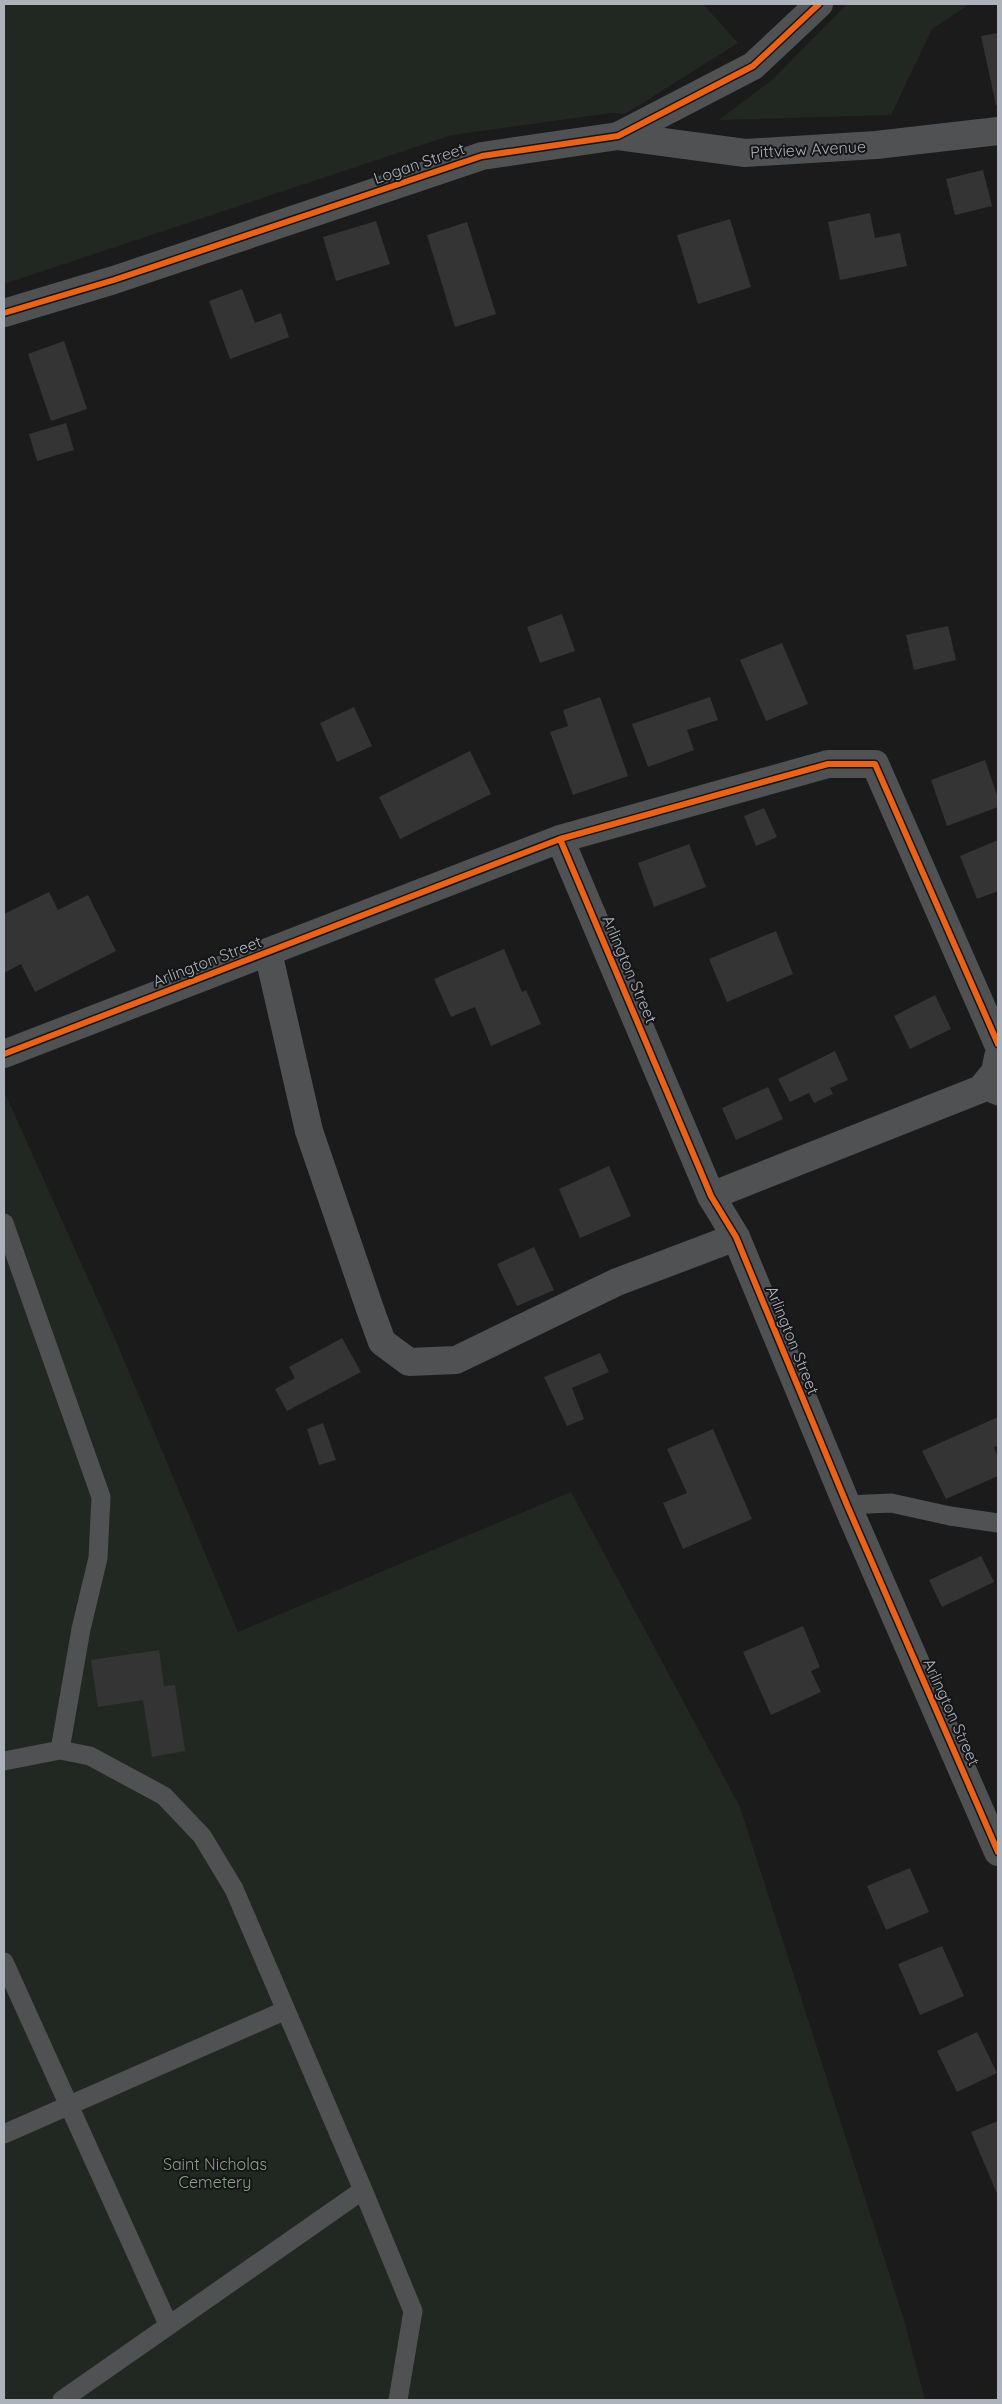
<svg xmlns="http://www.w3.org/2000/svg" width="1002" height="2404" viewBox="0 0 1002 2404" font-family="Quicksand,sans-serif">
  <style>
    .green { fill: #212821 }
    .building { fill: #343435 }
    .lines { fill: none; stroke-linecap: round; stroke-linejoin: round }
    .service { stroke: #4f5153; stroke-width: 19 }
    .minor { stroke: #4f5153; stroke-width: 28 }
    .cycleway-casing { stroke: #151517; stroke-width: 9 }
    .cycleway { stroke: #ea6118; stroke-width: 6 }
    .labels { text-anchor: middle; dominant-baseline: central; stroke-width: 4; stroke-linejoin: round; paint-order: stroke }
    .street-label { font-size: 16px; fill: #adb3ba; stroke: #151517 }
    .park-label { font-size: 16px; fill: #89a486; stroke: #151517 }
  </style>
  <rect width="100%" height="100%" fill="#1b1b1b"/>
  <path class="green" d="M4 4H703L738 43 625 114 611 113 452 135 4 284Z
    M847 4H976L968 5 932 29 891 115 719 120 772 80Z
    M4 1091 116 1341 238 1632 571 1492 740 1807 904 2320 925 2400H4Z"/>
  <path class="building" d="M998 33V105H996L981 36Z
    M983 170 992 206 955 215 946 179Z
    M870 213 875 238 900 233 907 266 840 280 828 222Z
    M730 219 751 287 698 304 677 235Z
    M376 221 390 264 336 281 323 237Z
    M467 222 496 314 455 327 427 235Z
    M242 289 255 323 281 313 289 337 230 359 209 301Z
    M64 341 87 409 51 421 28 354Z
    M66 423 74 450 37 461 29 434Z
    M562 614 575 651 540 663 527 627Z
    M948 626 956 660 914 670 906 635Z
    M782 643 808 704 766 721 740 660Z
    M600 697 628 776 573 795 550 732 568 726 563 710Z
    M710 697 718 720 687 730 694 750 648 767 632 724Z
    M354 707 372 746 337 762 320 723Z
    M470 751 491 794 400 839 379 797Z
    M985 760 998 798V807L947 826 931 780Z
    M764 808 777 837 756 846 744 816Z
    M998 840V891L977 899 960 856Z
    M689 844 706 887 654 907 638 863Z
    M49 892 58 910 88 895 116 951 35 992 21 964 4 973V914Z
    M776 931 793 974 727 1002 709 959Z
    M504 949 522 992 526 990 541 1024 491 1046 475 1007 451 1017 434 979Z
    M935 995 951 1029 910 1049 894 1016Z
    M835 1051 848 1080 830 1088 833 1094 814 1103 809 1093 790 1102 778 1079Z
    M768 1087 783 1119 736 1140 722 1108Z
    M609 1166 631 1216 580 1238 559 1189Z
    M534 1247 554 1290 517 1306 497 1264Z
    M342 1338 361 1372 287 1411 275 1389 295 1378 289 1367Z
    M600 1353 609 1372 572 1388 584 1419 567 1426 544 1377Z
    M998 1417V1446L994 1447 998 1458V1476L946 1499 922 1451Z
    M323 1423 336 1460 319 1465 307 1429Z
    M713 1429 752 1519 683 1549 663 1503 687 1493 667 1449Z
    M981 1556 994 1582 942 1607 929 1580Z
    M803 1626 820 1667 811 1671 821 1692 771 1715 743 1652Z
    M159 1650 164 1686 175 1685 185 1751 152 1757 143 1700 98 1707 91 1660Z
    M910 1868 929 1912 886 1930 867 1886Z
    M942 1946 964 1996 920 2015 898 1964Z
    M977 2032 997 2073 957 2092 937 2051Z
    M998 2121V2196L971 2132Z"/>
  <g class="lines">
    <path class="service" d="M981 1089 998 1096
      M4 1223 101 1497 98 1558 81 1629 60 1750
      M847 1505 891 1503 950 1516 998 1523
      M4 1761 60 1750 90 1756 164 1796 202 1836 234 1889 363 2190 413 2311 398 2400
      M4 1962 168 2324
      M4 2134 286 2010
      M62 2400 363 2190"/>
    <path class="minor" d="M618 136 745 153 876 145 998 131
      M4 313 114 280 482 156 618 136 753 66 819 4
      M560 839 711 1196 736 1237 847 1505 998 1852
      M268 952 309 1131 370 1309 382 1342 409 1362 456 1360 617 1282 736 1237
      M4 1054 560 839 828 764H875L998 1044
      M711 1196 981 1089 995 1072 998 1057"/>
    <defs>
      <path id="cycleway" d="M4 313 114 280 482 156 618 136 753 66 819 4
        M560 839 711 1196 736 1237 847 1505 998 1852
        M4 1054 560 839 828 764H875L998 1044"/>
    </defs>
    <use href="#cycleway" class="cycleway-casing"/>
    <use href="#cycleway" class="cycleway"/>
  </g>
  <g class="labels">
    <g class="street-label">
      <text transform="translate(808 149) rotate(-3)">Pittview Avenue</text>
      <text transform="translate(419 163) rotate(-19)">Logan Street</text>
      <text transform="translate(207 961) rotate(-21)">Arlington Street</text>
      <text transform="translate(630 969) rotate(67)">Arlington Street</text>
      <text transform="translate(793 1340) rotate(68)">Arlington Street</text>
      <text transform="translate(952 1712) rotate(66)">Arlington Street</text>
    </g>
    <g class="park-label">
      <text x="215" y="2164">Saint Nicholas<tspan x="215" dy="18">Cemetery</tspan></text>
    </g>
  </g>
  <rect width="1002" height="2404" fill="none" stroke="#adb3ba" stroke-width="10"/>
</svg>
